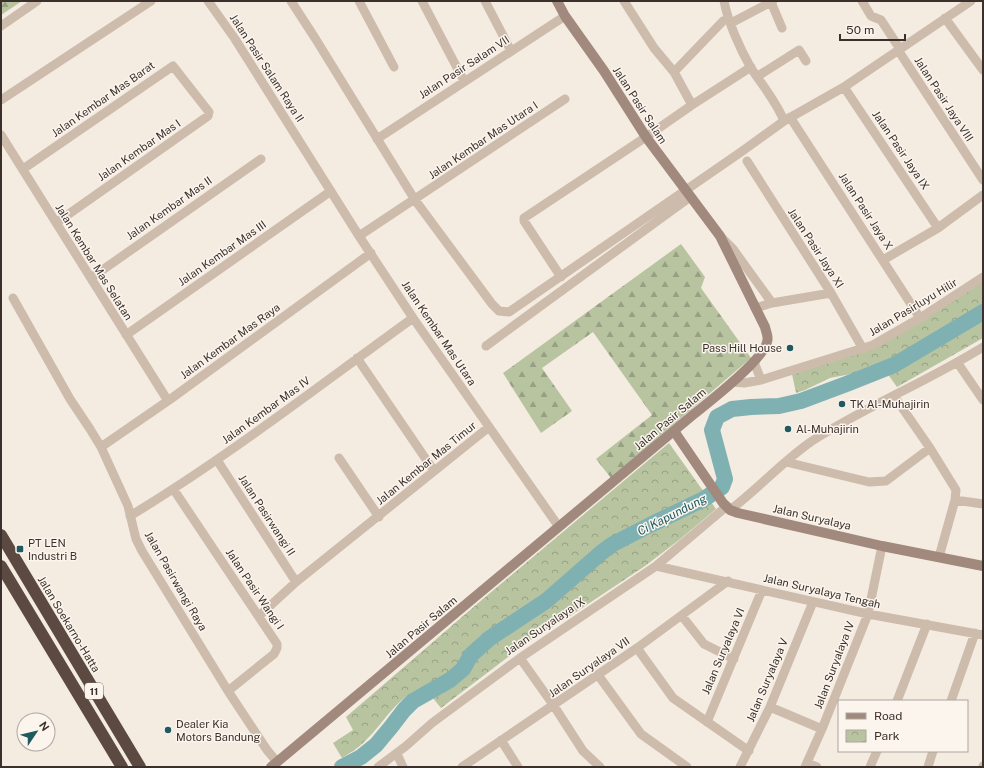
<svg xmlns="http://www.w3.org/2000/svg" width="984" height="768" viewBox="0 0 984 768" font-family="'Public Sans',sans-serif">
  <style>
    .forest { fill: url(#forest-firs) }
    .park { fill: url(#park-crowns) }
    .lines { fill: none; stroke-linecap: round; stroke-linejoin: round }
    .river { stroke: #7fb0b2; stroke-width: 16 }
    .street { stroke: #cdbbac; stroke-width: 9 }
    .secondary { stroke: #a18a7d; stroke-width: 10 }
    .highway { stroke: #5c4a42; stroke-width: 12 }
    .poi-dot { fill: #1f5a5e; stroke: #fbf5ee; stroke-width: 1.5 }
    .labels { text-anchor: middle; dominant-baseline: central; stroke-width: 3; stroke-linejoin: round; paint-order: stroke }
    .shield { fill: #fbf5ee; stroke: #756b66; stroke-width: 1 }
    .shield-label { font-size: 10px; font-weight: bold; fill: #3b302b }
    .street-label { font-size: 11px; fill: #3b302b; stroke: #fbf5ee }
    .poi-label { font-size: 11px; fill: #3b302b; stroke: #fbf5ee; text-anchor: start }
    .water-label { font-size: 12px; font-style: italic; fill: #1f5a5e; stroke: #fbf5ee }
  </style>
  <defs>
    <pattern id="forest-firs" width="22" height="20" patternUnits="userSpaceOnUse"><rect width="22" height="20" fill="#b8c4a0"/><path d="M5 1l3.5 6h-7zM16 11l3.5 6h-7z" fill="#97a083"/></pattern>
    <pattern id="park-crowns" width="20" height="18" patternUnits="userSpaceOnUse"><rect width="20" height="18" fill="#b8c4a0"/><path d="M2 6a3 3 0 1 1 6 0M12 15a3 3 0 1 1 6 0" fill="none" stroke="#97a083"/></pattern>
  </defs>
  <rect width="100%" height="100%" fill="#f4ebe1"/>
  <path class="forest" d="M3 1H22L1 15V2Z
    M681 244 705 277 701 288 751 358 611 478 596 459 652 415 593 332 542 368 572 411 541 433 503 373Z"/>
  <path class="park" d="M983 280V338L897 387 880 363 851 374 830 378 805 390 796 393 792 374 856 354Z
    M669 443 716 509 679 540 645 566 567 618 529 641 441 708 424 687C396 696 384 724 363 743 357 749 349 753 342 758L333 743 353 730 346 717 477 604Z"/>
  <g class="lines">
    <path class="river" d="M342 767 361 757 376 745 391 727 404 710 413 701 450 680 463 669 471 655 490 638 546 601 602 552 613 544 650 525 704 499 722 487 725 479 712 430 717 417 732 409 751 407 779 406 801 401 849 383 894 365 983 312"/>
    <path class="street" d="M208 1 235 39 359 236 413 318 559 527
      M291 1 315 38 415 200 492 304 499 311 509 312 741 152 784 121 844 87 971 1
      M359 1 394 67
      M422 1 464 81
      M485 1 511 51
      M624 1 654 48 674 72 692 105
      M724 1C728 22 740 49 751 68 762 85 776 101 784 121
      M862 1 871 16 881 20 900 49
      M771 2 782 28
      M945 18 983 70
      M731 23 773 1
      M1 26 37 1
      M898 50 983 180
      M674 72 723 21
      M758 76 799 50 806 61
      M844 87 938 228
      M1 100 151 1
      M790 117 920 318
      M1 135 168 401
      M377 139 565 16
      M747 161 831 293 863 349
      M23 169 173 66 209 112 208 116 56 223
      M359 236 565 99
      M722 238 733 249 772 303
      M883 260 938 228 983 195
      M561 277 524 221V218L646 137 692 105 751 67
      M91 278 261 159
      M13 298 70 399 90 429 101 447 128 506 136 539 142 551 228 691 267 750 277 762
      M755 308 772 303 831 293
      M126 335 331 191
      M486 346 690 197
      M357 358 434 471
      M754 362 761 380
      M957 362 983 400
      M732 382 744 383 761 380 873 345 920 318 983 277
      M894 396 930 448 956 490 955 500 939 557
      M101 447 172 398 371 253
      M339 458 379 517
      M217 460 296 582
      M786 462 869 482 886 481 930 448
      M174 490 277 644V648L274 654 228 691
      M955 500 983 504
      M730 510C759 488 783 461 812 441 867 406 928 381 983 347
      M130 516C229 456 320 385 413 318
      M656 566 868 614 983 635
      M259 616 296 582 489 427
      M682 616 704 644 734 659
      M637 648 673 698 749 751
      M520 658 554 706 583 751 600 767
      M598 675 641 734 687 767
      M897 701 927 624
      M951 701 975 633
      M770 707 822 729
      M707 722 762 590
      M501 740 518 767
      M397 754 403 767
      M807 763 817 767
      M378 767 406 746 432 723 520 658 656 566 727 506
      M462 767 637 648 728 581
      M740 767 770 707 813 602
      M805 767 822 729 868 614 882 546
      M870 767 877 751
      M928 767 933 751
      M983 767V766"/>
    <path class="secondary" d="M674 431 723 503 730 510 738 513 882 546 983 566
      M271 767 694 414C709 402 764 359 767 342 769 337 766 332 765 327L720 236 646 137 604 71 565 16 557 1"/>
    <path class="highway" d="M1 535 140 767
      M1 566 122 767"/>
  </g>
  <g class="poi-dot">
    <circle cx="790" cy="348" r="4"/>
    <circle cx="842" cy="404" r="4"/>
    <circle cx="788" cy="429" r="4"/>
    <rect x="16" y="545" width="8" height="8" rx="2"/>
    <circle cx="168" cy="730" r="4"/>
  </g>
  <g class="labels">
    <rect class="shield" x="85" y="683" width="18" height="16" rx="3"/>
    <g class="shield-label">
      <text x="94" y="691">11</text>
    </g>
    <g class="street-label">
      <text transform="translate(464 67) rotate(-33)">Jalan Pasir Salam VII</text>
      <text transform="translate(267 68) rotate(57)">Jalan Pasir Salam Raya II</text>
      <text transform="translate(103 99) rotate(-35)">Jalan Kembar Mas Barat</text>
      <text transform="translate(944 99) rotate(57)">Jalan Pasir Jaya VIII</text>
      <text transform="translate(640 105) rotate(57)">Jalan Pasir Salam</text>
      <text transform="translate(483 140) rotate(-34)">Jalan Kembar Mas Utara I</text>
      <text transform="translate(139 150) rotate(-35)">Jalan Kembar Mas I</text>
      <text transform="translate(901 150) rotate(56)">Jalan Pasir Jaya IX</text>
      <text transform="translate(169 208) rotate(-35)">Jalan Kembar Mas II</text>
      <text transform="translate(866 211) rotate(57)">Jalan Pasir Jaya X</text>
      <text transform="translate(816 248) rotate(57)">Jalan Pasir Jaya XI</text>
      <text transform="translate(222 253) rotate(-35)">Jalan Kembar Mas III</text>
      <text transform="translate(94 262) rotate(58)">Jalan Kembar Mas Selatan</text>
      <text transform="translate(913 307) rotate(-31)">Jalan Pasirluyu Hilir</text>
      <text transform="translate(439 333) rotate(56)">Jalan Kembar Mas Utara</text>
      <text transform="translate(230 341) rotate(-36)">Jalan Kembar Mas Raya</text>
      <text transform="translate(266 410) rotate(-36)">Jalan Kembar Mas IV</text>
      <text transform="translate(670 419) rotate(-40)">Jalan Pasir Salam</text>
      <text transform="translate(426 463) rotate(-39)">Jalan Kembar Mas Timur</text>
      <text transform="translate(267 515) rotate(57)">Jalan Pasirwangi II</text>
      <text transform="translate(812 517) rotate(13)">Jalan Suryalaya</text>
      <text transform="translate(176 581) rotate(60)">Jalan Pasirwangi Raya</text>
      <text transform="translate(255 589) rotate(56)">Jalan Pasir Wangi I</text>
      <text transform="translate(822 591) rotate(13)">Jalan Suryalaya Tengah</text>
      <text transform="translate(69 624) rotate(59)">Jalan Soekarno-Hatta</text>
      <text transform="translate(545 626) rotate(-34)">Jalan Suryalaya IX</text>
      <text transform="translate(421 627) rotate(-40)">Jalan Pasir Salam</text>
      <text transform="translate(723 651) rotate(-67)">Jalan Suryalaya VI</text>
      <text transform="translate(834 665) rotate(-69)">Jalan Suryalaya IV</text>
      <text transform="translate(589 667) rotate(-35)">Jalan Suryalaya VII</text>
      <text transform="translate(767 680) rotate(-67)">Jalan Suryalaya V</text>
    </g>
    <g class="poi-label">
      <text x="782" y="348" text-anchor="end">Pass Hill House</text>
      <text x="850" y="404">TK Al-Muhajirin</text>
      <text x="796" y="429">Al-Muhajirin</text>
      <text x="28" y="543">PT LEN<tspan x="28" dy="13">Industri B</tspan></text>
      <text x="176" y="724">Dealer Kia<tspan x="176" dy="13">Motors Bandung</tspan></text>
    </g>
    <g class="water-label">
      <text transform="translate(672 515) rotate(-27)">Ci Kapundung</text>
    </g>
  </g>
  <rect width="984" height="768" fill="none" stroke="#3b302b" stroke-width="4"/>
  <rect x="838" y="700" width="130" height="52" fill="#fbf5ee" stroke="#aea6a0"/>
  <rect x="846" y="713" width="20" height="6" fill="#a18a7d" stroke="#aea6a0"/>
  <text x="874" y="720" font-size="12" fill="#3b302b">Road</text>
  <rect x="846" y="730" width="20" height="12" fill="url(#park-crowns)" stroke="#aea6a0"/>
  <text x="874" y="740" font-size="12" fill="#3b302b">Park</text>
  <g transform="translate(36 732) rotate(55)"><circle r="19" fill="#fbf5ee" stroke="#aea6a0"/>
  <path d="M0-3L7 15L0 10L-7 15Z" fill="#1f5a5e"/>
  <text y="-6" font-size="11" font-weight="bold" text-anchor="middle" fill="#3b302b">N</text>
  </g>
  <path d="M840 34v6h65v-6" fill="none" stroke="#3b302b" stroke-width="2"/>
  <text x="846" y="34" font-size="12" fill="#3b302b" stroke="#fbf5ee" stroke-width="3" paint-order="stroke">50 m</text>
</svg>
